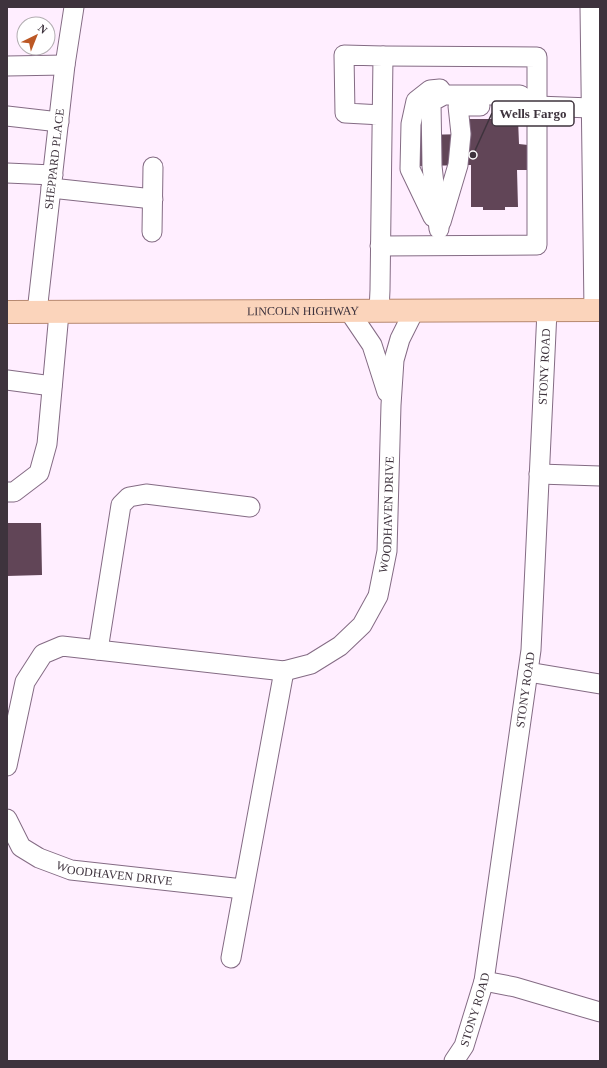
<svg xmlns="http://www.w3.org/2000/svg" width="607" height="1068" viewBox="0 0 607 1068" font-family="'Times New Roman',serif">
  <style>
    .building { fill: #614557 }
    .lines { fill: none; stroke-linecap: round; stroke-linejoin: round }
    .minor-casing { stroke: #846b84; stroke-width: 21 }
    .major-casing { stroke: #b78971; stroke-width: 24 }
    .minor { stroke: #fff; stroke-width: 19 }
    .major { stroke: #fbd4bb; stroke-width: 22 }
    .labels { text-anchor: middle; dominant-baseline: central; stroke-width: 4; stroke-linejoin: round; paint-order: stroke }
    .street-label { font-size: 12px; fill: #3e333d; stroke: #fff }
    .leader { fill: none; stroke: #3e333d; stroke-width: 1.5 }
    .callout-dot { fill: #3e333d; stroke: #fff; stroke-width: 1.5 }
    .callout { fill: #fff; stroke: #3e333d; stroke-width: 1.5 }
    .callout-label { font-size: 13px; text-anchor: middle; font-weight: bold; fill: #3e333d }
  </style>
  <rect width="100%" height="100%" fill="#fef"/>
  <path class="building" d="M470 119H518L519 144 528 145V170H517L518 207H505V210H483V207H471V165L419 166 418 135 470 134Z
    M7 523H41L42 575 7 576Z"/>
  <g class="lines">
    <defs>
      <g id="minor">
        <path d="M590 7 594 310"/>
        <path d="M7 66 65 65"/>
        <path d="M7 116 59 122"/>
        <path d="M7 173 53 175"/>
        <path d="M51 188 153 199"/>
        <path d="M433 217 410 169 411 124 416 101 430 90 440 89"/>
        <path d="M441 222 458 165 461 134 458 106H480"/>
        <path d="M439 229 432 166 431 102 444 95H520L537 106 591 108"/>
        <path d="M152 232 153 167"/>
        <path d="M380 246 537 245V57L383 56"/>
        <path d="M349 311 372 345 387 392"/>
        <path d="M379 311 380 290 383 56 344 55 345 113 382 115"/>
        <path id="s1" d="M37 312 65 65 74 7"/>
        <path d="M7 380 52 386"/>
        <path d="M539 474 600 476"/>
        <path d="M7 492H14L39 473 47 444 59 313"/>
        <path d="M98 650 121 505 129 497 146 494 250 507"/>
        <path d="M528 672 600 684"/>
        <path id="s2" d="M7 766 25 682 43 654 62 646 284 671 311 664 340 646 362 625 378 596 387 551 391 405 394 360 400 339 414 311"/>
        <path id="s3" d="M7 819 21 847 39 858 71 870 243 889"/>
        <path d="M231 958 284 671"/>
        <path d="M484 981 515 987 600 1012"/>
        <path id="s4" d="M454 1061 464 1046 484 981 531 650 547 311"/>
      </g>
      <g id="major">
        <path id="s5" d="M7 312 600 310"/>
      </g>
    </defs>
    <use href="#minor" class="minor-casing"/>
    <use href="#major" class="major-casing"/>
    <use href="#minor" class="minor"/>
    <use href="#major" class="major"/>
  </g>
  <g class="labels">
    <g class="street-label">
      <text stroke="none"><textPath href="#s1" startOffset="154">SHEPPARD PLACE</textPath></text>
      <text stroke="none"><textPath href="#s5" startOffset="296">LINCOLN HIGHWAY</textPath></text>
      <text stroke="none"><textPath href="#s4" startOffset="704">STONY ROAD</textPath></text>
      <text stroke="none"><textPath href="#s2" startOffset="571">WOODHAVEN DRIVE</textPath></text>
      <text stroke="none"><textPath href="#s4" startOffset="380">STONY ROAD</textPath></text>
      <text stroke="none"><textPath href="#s3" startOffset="130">WOODHAVEN DRIVE</textPath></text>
      <text stroke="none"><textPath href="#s4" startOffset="56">STONY ROAD</textPath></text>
    </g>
  </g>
  <path class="leader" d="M473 155L492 113"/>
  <circle class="callout-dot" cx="473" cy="155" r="4"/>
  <rect class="callout" x="492" y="101" width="82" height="25" rx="4"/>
  <g class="callout-label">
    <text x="533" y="118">Wells Fargo</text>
  </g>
  <rect width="607" height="1068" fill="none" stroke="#3e333d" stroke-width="16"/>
  <g transform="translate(36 36) rotate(43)"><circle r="19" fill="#ffffff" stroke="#b2adb1"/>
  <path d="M0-3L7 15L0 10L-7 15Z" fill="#bc5825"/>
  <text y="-6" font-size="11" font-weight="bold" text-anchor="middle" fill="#3e333d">N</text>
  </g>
</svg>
